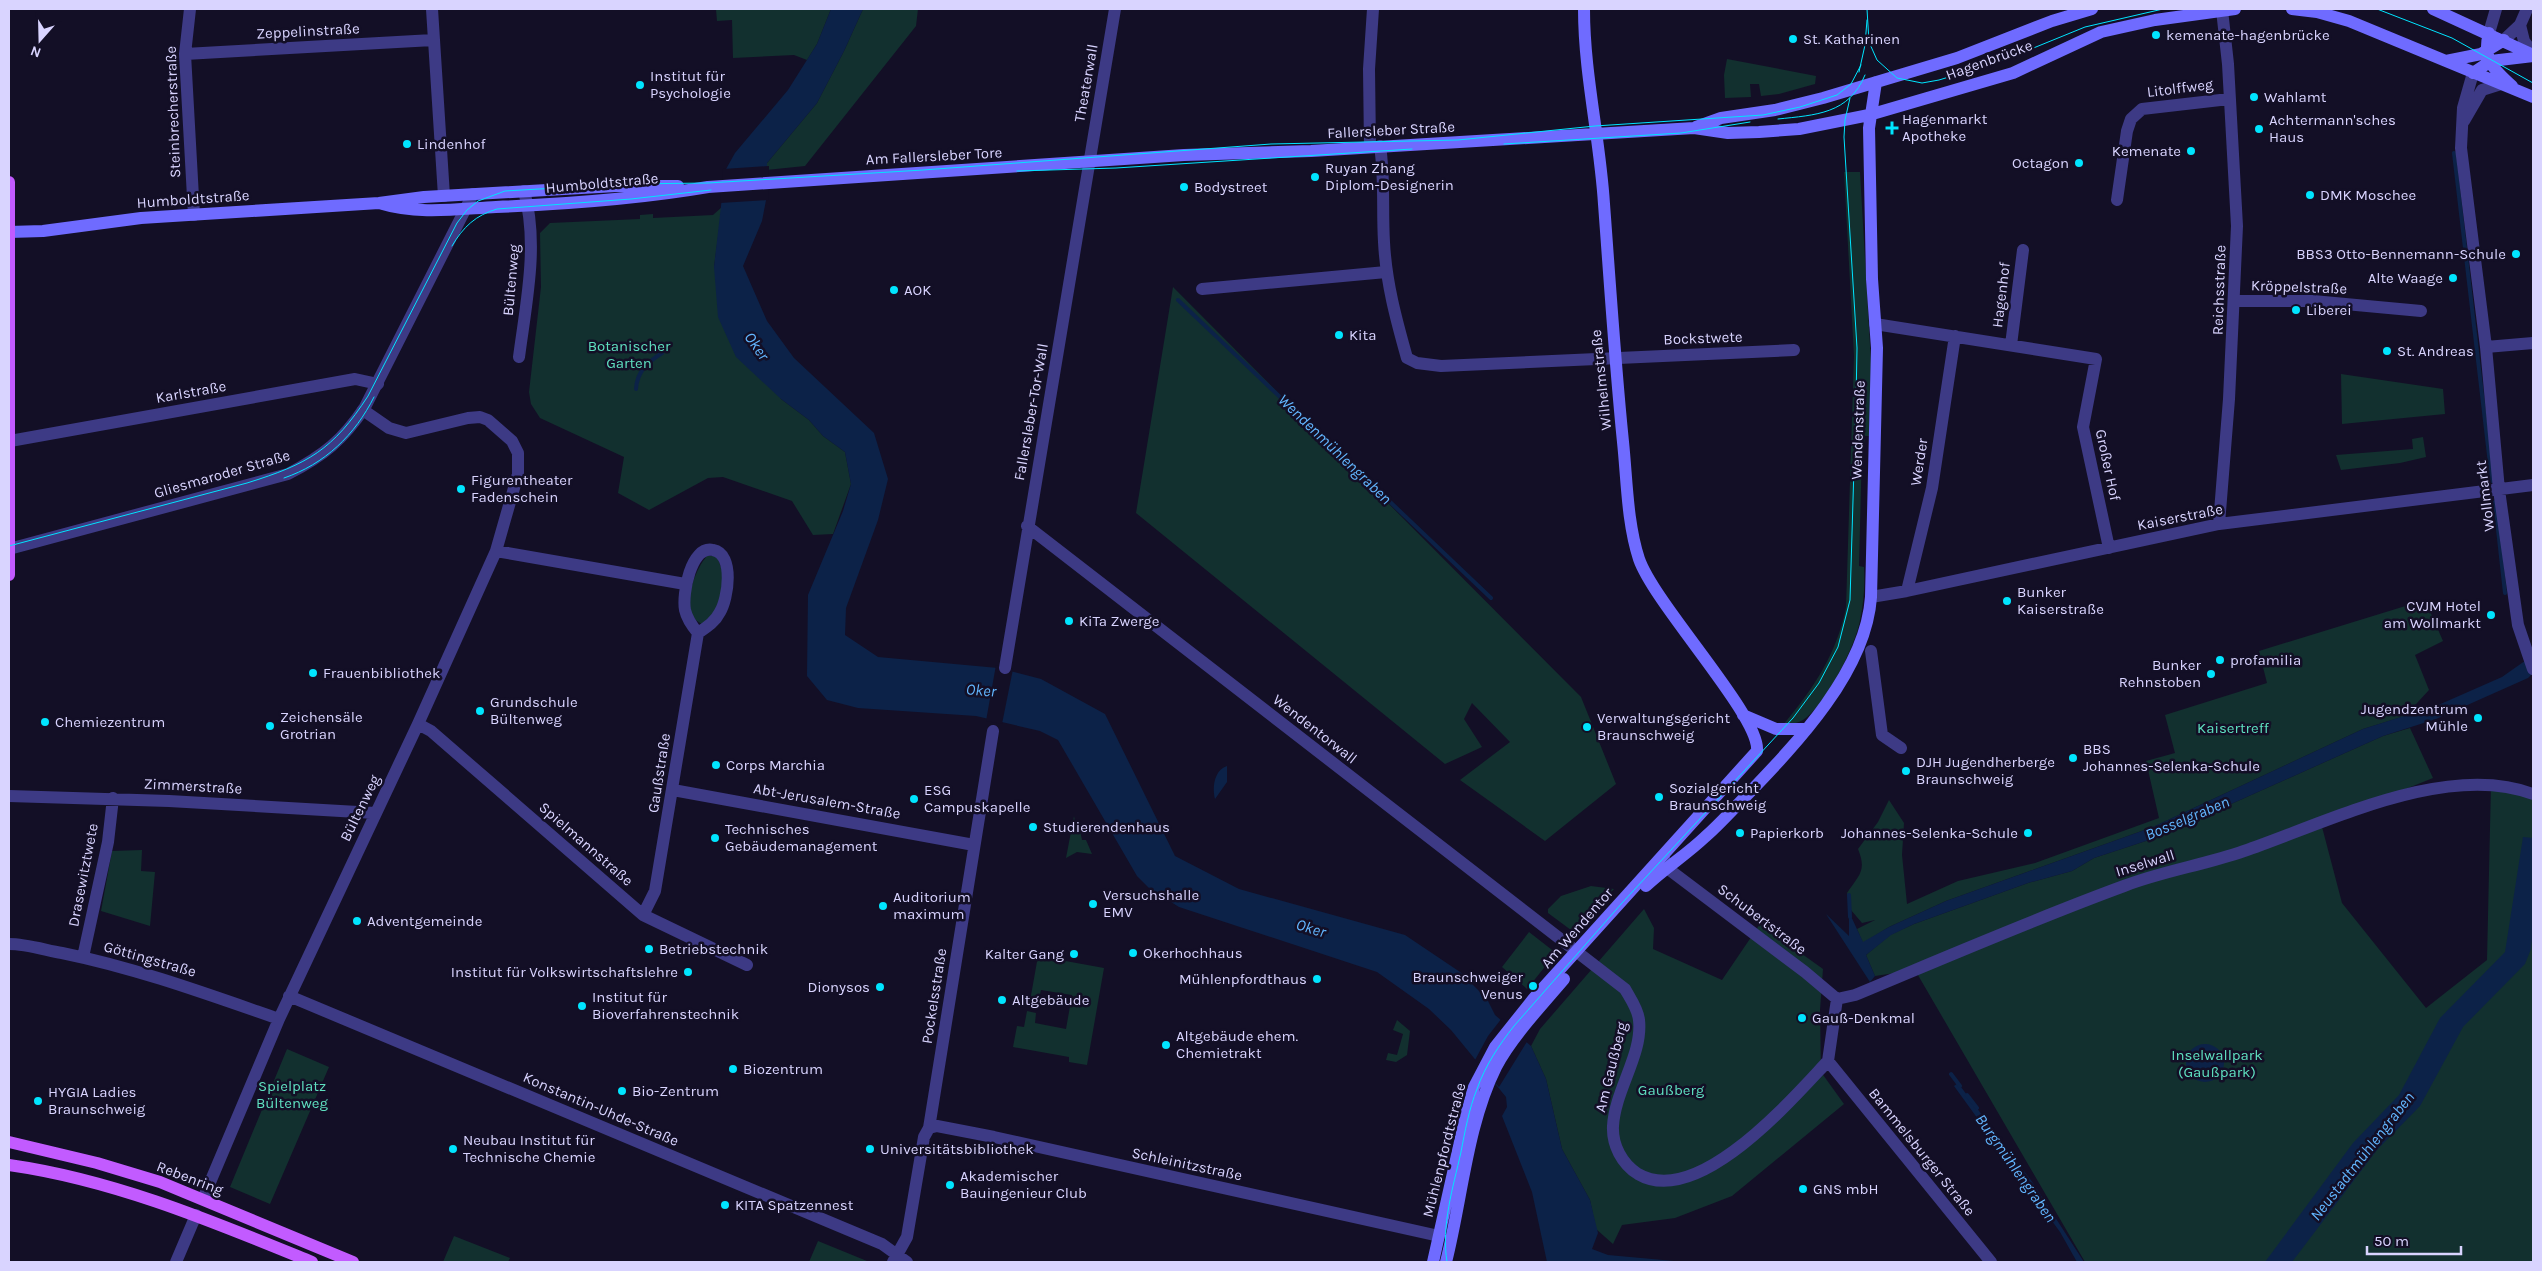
<svg xmlns="http://www.w3.org/2000/svg" width="2542" height="1271" viewBox="0 0 2542 1271" font-family="Karla,sans-serif">
  <style>
    .green { fill: #12302f }
    .water { fill: #0c2248 }
    .pier { fill: #130f26 }
    .lines { fill: none; stroke-linecap: round; stroke-linejoin: round }
    .stream { stroke: #0c2248; stroke-width: 4 }
    .minor { stroke: #3d3a85; stroke-width: 12 }
    .tertiary { stroke: #3d3a85; stroke-width: 12 }
    .secondary { stroke: #6f6bff; stroke-width: 12 }
    .primary { stroke: #c25bff; stroke-width: 12 }
    .tram { stroke: #00e5ff; stroke-width: 1 }
    .poi-dot { fill: #00e5ff; stroke: #130f26; stroke-width: 2 }
    .labels { text-anchor: middle; dominant-baseline: central; stroke-width: 5; stroke-linejoin: round; paint-order: stroke }
    .street-label { font-size: 15px; fill: #d9d4ff; stroke: #130f26 }
    .poi-label { font-size: 15px; fill: #d9d4ff; stroke: #130f26; text-anchor: start }
    .park-label { font-size: 15px; fill: #5fe0c0; stroke: #130f26 }
    .water-label { font-size: 16px; font-style: italic; fill: #62b6ff; stroke: #130f26 }
  </style>
  <rect width="100%" height="100%" fill="#130f26"/>
  <path class="green" d="M716 9H831L817 44 807 60 794 55 733 58 732 20 717 21Z
    M863 9H918L916 26 805 166 766 170 767 163 817 103 844 51Z
    M1727 59 1816 76 1815 84 1779 94 1761 96 1759 84H1750L1751 97 1725 98 1724 75Z
    M1844 172H1860L1871 363 1869 436H1865L1864 448H1862L1859 566 1864 567C1865 585 1864 602 1860 620 1856 645 1827 701 1807 717 1800 723 1792 724 1783 725 1813 689 1837 654 1846 607L1854 356Z
    M722 207 714 267 781 399 809 420 823 436 845 452 851 484 833 534 813 535 792 501 723 477 708 478 649 510 618 493 624 457 540 418 531 404 529 392 541 287 540 233 550 223 640 219V215L653 214V218L713 215Z
    M1173 287 1581 697 1616 784 1545 841 1460 780 1510 742 1472 703 1464 719 1482 747 1445 764 1136 513Z
    M2341 374 2443 389 2445 414 2342 424Z
    M2423 437 2426 457 2400 463 2341 470 2336 455 2413 449 2412 439Z
    M707 556H717L724 576 718 609 702 624C677 614 695 569 707 556Z
    M2425 600 2443 641 2415 655 2429 690 2405 716 2363 729 2153 827 1946 901 1889 927 1863 943 1857 929 1875 920 1862 923 1851 910 1847 893C1859 875 1867 871 1858 849L1878 822 1889 800 1904 823 1902 855 1907 904 1958 881 2035 863 2159 818 2146 761 2175 753 2165 715 2267 683 2259 651Z
    M2410 728 2433 778 2321 823 2342 903 2426 1008 2487 960 2491 784 2533 794V1262H2085L1915 970 1875 976 1866 955 1890 935 1914 924 2028 883 2072 871 2094 858 2155 838 2383 736Z
    M1074 816 1077 831H1080L1082 840H1086L1092 854 1077 852 1066 858Z
    M142 850 141 871 155 872 150 926 101 911 112 851Z
    M1591 886 1614 889 1575 933 1548 913V909L1561 896Z
    M1644 909 1654 928 1653 949 1722 980 1760 924 1823 969 1820 1010 1821 1072 1844 1104 1732 1196 1675 1218 1622 1225 1613 1244 1596 1229 1590 1200 1562 1149 1546 1079 1531 1046 1540 1029Z
    M1529 932 1556 953 1527 989 1502 967Z
    M1038 956 1104 968 1087 1065 1069 1062V1057L1013 1047 1017 1026 1024 1027 1027 1011 1036 1013 1035 1023 1066 1029 1072 995 1041 990 1038 1003 1030 1001Z
    M1397 1020 1410 1031 1407 1055 1396 1062 1386 1060 1388 1053 1397 1055 1403 1034 1393 1030Z
    M287 1049 329 1067 270 1204 230 1187Z
    M454 1236 510 1258 508 1262H443Z
    M818 1241 867 1261V1262H809Z"/>
  <path class="water" d="M831 9H863L844 51 817 103 767 163V195L762 221 743 266 767 321 794 358 874 433 888 479 878 520 846 608 845 635 878 657 998 668 1041 679 1105 714 1175 856 1239 889 1405 935 1460 972 1487 999 1495 1015 1531 1046 1546 1079 1562 1149 1590 1200 1598 1233 1592 1249 1608 1255 1685 1262H1547L1532 1192 1502 1116 1507 1107 1506 1097 1451 1030 1429 1009 1377 972 1179 907 1149 888 1137 876 1058 740 1040 731 976 716 858 708 827 700 807 676 808 595 843 511 851 484 845 452 823 436 809 420 781 399 736 357 718 317 714 267 725 171 735 153 788 90 817 44Z
    M2529 658 2533 673 2528 678 2436 719 2383 736 2155 838 2094 858 2072 871 2028 883 1914 924 1891 935 1866 955 1875 976 1870 982 1826 914 1849 936V912L1863 942 1889 927 1946 901 2153 827 2363 729 2436 706 2502 677Z
    M1227 766V782L1215 799C1212 788 1214 770 1227 766Z
    M2523 837 2533 838V933L2531 949 2525 964 2463 1027 2420 1106 2377 1150 2292 1262H2265L2353 1143 2399 1095 2440 1018 2505 952Z
    M2186 1063a19 19 0 1 1 38 0a19 19 0 1 1-38 0Z
    M1958 1083 2033 1183 2084 1262H2077L2060 1232 1954 1086Z"/>
  <path class="pier" d="M769 166 768 200 720 203 723 169Z
    M996 665 1013 669 1002 724 986 721Z
    M1502 1018 1528 1040 1499 1087 1475 1060 1488 1036Z"/>
  <g class="lines">
    <path class="stream" d="M2454 153 2492 481
      M1178 300 1491 598
      M636 389C637 371 648 362 662 353
      M2495 502 2505 593
      M1849 895 1850 917
      M1951 1074 1960 1086
      M1967 1095 1977 1108"/>
    <path class="minor" d="M190 9 185 54 194 215
      M432 9 444 196
      M2520 25 2524 41 2533 53
      M2489 33 2496 9
      M2504 40 2520 25 2527 9
      M185 54 433 40
      M2473 73 2463 108 2461 148 2486 347 2499 490 2518 625 2533 669
      M2464 121 2482 90 2501 84
      M1380 146C1385 178 1382 210 1384 242 1386 282 1396 319 1407 358L1417 363 1441 366 1794 350
      M1370 147 1369 69 1373 9
      M2117 200 2127 131 2131 119 2142 109 2229 99
      M1202 289 1386 272
      M2235 301H2313L2421 311
      M1875 324 2096 359 2083 427 2109 548
      M2011 345 2023 250
      M2486 347 2533 343
      M519 357C526 303 539 244 524 191
      M10 441 355 379 378 384
      M2219 524 2229 399 2237 226 2228 64 2222 10
      M1027 526 1625 989C1630 998 1638 1009 1639 1020 1643 1054 1615 1090 1613 1126 1612 1145 1622 1164 1638 1174 1698 1209 1792 1099 1828 1061
      M496 551 685 584
      M1907 591 1932 488 1955 336
      M1871 597 1907 591 2219 524 2533 485
      M1871 651 1882 735 1901 748
      M1005 668 1115 9
      M418 724 431 731 643 915 747 965
      M673 790 974 845
      M9 796 169 801 375 813
      M1664 858 1667 868 1805 972 1837 999
      M643 915 655 891 698 633C707 627 715 622 720 612 728 599 735 554 713 550 691 545 682 594 685 610 687 619 692 626 698 633
      M9 944C26 944 45 950 62 953 136 968 207 994 279 1019
      M83 957 108 842 113 798
      M289 996 882 1244 907 1262
      M1837 999 1855 995C1944 958 2034 919 2124 886 2163 871 2204 865 2244 851 2326 823 2447 761 2533 794
      M1828 1061 1991 1262
      M1828 1061 1837 999
      M929 1128 937 1126 994 1137 1439 1236
      M203 1199 279 1019 418 724 496 551 518 474V453L512 441 488 420 480 417 468 418 406 433 389 428 363 410
      M176 1262 196 1215
      M893 1262 907 1237 924 1137 929 1128 993 731"/>
    <path class="tertiary" d="M9 549 288 474C323 456 343 440 365 407L473 194"/>
    <path class="secondary" d="M2292 9 2317 12 2349 21 2533 97
      M2433 9 2533 55
      M2489 33C2482 59 2493 69 2512 86
      M2446 61 2481 54 2504 40
      M2473 73 2491 61 2533 56
      M1696 127 1721 118 1775 110 1823 98 1957 58 2052 21 2092 9
      M379 203C418 215 457 209 496 207 567 204 638 199 708 187L1184 155 1311 151 1694 128 1728 133 1759 132 1799 129 1869 115 2013 73 2101 32 2155 20 2235 9
      M9 232 43 231 141 218 379 203 424 197 616 186H678
      M1743 715 1776 729H1807
      M1646 886C1665 868 1686 855 1705 837 1720 824 1734 808 1748 794 1797 743 1866 671 1871 597L1877 348 1872 279 1869 128 1876 82
      M1433 1262 1466 1115 1474 1087 1495 1047 1534 998 1757 751C1761 717 1655 605 1639 559 1627 522 1627 480 1623 442 1615 363 1610 284 1604 204 1600 139 1584 74 1584 9
      M1446 1262C1462 1199 1467 1125 1496 1067 1511 1038 1542 1005 1564 979"/>
    <path class="primary" d="M9 182V575
      M9 1142 97 1163 160 1182 353 1262
      M9 1165C115 1180 214 1222 312 1262"/>
    <path class="tram" d="M1867 9 1869 42 1877 60 1897 78 1922 83 1939 80 2004 60 2085 27 2163 9
      M2377 9 2452 38 2533 83
      M1859 72 1865 45 1867 20
      M1778 119C1816 115 1849 114 1865 75
      M1504 144 1681 133 1750 122
      M1017 171 1116 168 1412 149
      M452 246C463 227 476 215 497 209L631 199 711 190
      M284 478C325 464 355 435 374 397
      M9 546 247 483C308 464 333 450 368 396L457 223 467 210 478 201 505 191 625 184 708 183 923 170 1271 144 1458 140 1595 126 1763 115 1800 107 1837 95 1851 84 1861 65
      M1447 1262C1441 1225 1453 1188 1461 1152 1465 1131 1469 1109 1477 1089 1485 1066 1499 1045 1514 1026L1622 903 1793 718 1819 683 1838 647 1850 600 1856 401 1857 348 1844 137 1845 120 1850 98"/>
  </g>
  <g class="poi-dot">
    <circle cx="2156" cy="35" r="5"/>
    <circle cx="1793" cy="39" r="5"/>
    <circle cx="640" cy="85" r="5"/>
    <circle cx="2254" cy="97" r="5"/>
    <path d="M1889.5 120.5h5v5h5v5h-5v5h-5v-5h-5v-5h5z"/>
    <circle cx="2259" cy="129" r="5"/>
    <circle cx="407" cy="144" r="5"/>
    <circle cx="2191" cy="151" r="5"/>
    <circle cx="2079" cy="163" r="5"/>
    <circle cx="1315" cy="177" r="5"/>
    <circle cx="1184" cy="187" r="5"/>
    <circle cx="2310" cy="195" r="5"/>
    <circle cx="2516" cy="254" r="5"/>
    <circle cx="2453" cy="278" r="5"/>
    <circle cx="894" cy="290" r="5"/>
    <circle cx="2296" cy="310" r="5"/>
    <circle cx="1339" cy="335" r="5"/>
    <circle cx="2387" cy="351" r="5"/>
    <circle cx="461" cy="489" r="5"/>
    <circle cx="2007" cy="601" r="5"/>
    <circle cx="2491" cy="615" r="5"/>
    <circle cx="1069" cy="621" r="5"/>
    <circle cx="2220" cy="660" r="5"/>
    <circle cx="313" cy="673" r="5"/>
    <circle cx="2211" cy="674" r="5"/>
    <circle cx="480" cy="711" r="5"/>
    <circle cx="2478" cy="718" r="5"/>
    <circle cx="45" cy="722" r="5"/>
    <circle cx="270" cy="726" r="5"/>
    <circle cx="1587" cy="727" r="5"/>
    <circle cx="2073" cy="758" r="5"/>
    <circle cx="716" cy="765" r="5"/>
    <circle cx="1906" cy="771" r="5"/>
    <circle cx="1659" cy="797" r="5"/>
    <circle cx="914" cy="799" r="5"/>
    <circle cx="1033" cy="827" r="5"/>
    <circle cx="1740" cy="833" r="5"/>
    <circle cx="2028" cy="833" r="5"/>
    <circle cx="715" cy="838" r="5"/>
    <circle cx="1093" cy="904" r="5"/>
    <circle cx="883" cy="906" r="5"/>
    <circle cx="357" cy="921" r="5"/>
    <circle cx="649" cy="949" r="5"/>
    <circle cx="1133" cy="953" r="5"/>
    <circle cx="1074" cy="954" r="5"/>
    <circle cx="688" cy="972" r="5"/>
    <circle cx="1317" cy="979" r="5"/>
    <circle cx="1533" cy="986" r="5"/>
    <circle cx="880" cy="987" r="5"/>
    <circle cx="1002" cy="1000" r="5"/>
    <circle cx="582" cy="1006" r="5"/>
    <circle cx="1802" cy="1018" r="5"/>
    <circle cx="1166" cy="1045" r="5"/>
    <circle cx="733" cy="1069" r="5"/>
    <circle cx="622" cy="1091" r="5"/>
    <circle cx="38" cy="1101" r="5"/>
    <circle cx="453" cy="1149" r="5"/>
    <circle cx="870" cy="1149" r="5"/>
    <circle cx="950" cy="1185" r="5"/>
    <circle cx="1803" cy="1189" r="5"/>
    <circle cx="725" cy="1205" r="5"/>
  </g>
  <g class="labels">
    <g class="street-label">
      <text transform="translate(308 31) rotate(-3)">Zeppelinstraße</text>
      <text transform="translate(1989 60) rotate(-20)">Hagenbrücke</text>
      <text transform="translate(1086 83) rotate(-80)">Theaterwall</text>
      <text transform="translate(2180 88) rotate(-7)">Litolffweg</text>
      <text transform="translate(173 112) rotate(-92)">Steinbrecherstraße</text>
      <text transform="translate(1391 130) rotate(-3)">Fallersleber Straße</text>
      <text transform="translate(934 156) rotate(-3)">Am Fallersleber Tore</text>
      <text transform="translate(602 183) rotate(-5)">Humboldtstraße</text>
      <text transform="translate(193 199) rotate(-4)">Humboldtstraße</text>
      <text transform="translate(511 280) rotate(-85)">Bültenweg</text>
      <text transform="translate(2299 287) rotate(2)">Kröppelstraße</text>
      <text transform="translate(2219 290) rotate(-88)">Reichsstraße</text>
      <text transform="translate(2001 295) rotate(-83)">Hagenhof</text>
      <text transform="translate(1703 338) rotate(-2)">Bockstwete</text>
      <text transform="translate(1601 380) rotate(-96)">Wilhelmstraße</text>
      <text transform="translate(191 392) rotate(-10)">Karlstraße</text>
      <text transform="translate(1031 412) rotate(-80)">Fallersleber-Tor-Wall</text>
      <text transform="translate(1858 430) rotate(-88)">Wendenstraße</text>
      <text transform="translate(1919 462) rotate(-81)">Werder</text>
      <text transform="translate(2108 465) rotate(78)">Großer Hof</text>
      <text transform="translate(222 474) rotate(-16)">Gliesmaroder Straße</text>
      <text transform="translate(2485 496) rotate(-97)">Wollmarkt</text>
      <text transform="translate(2180 517) rotate(-11)">Kaiserstraße</text>
      <text transform="translate(1315 729) rotate(38)">Wendentorwall</text>
      <text transform="translate(659 773) rotate(-81)">Gaußstraße</text>
      <text transform="translate(193 786) rotate(3)">Zimmerstraße</text>
      <text transform="translate(827 801) rotate(10)">Abt-Jerusalem-Straße</text>
      <text transform="translate(360 808) rotate(-64)">Bültenweg</text>
      <text transform="translate(586 844) rotate(41)">Spielmannstraße</text>
      <text transform="translate(2145 863) rotate(-17)">Inselwall</text>
      <text transform="translate(83 875) rotate(-79)">Drasewitztwete</text>
      <text transform="translate(1762 919) rotate(37)">Schubertstraße</text>
      <text transform="translate(1577 928) rotate(-49)">Am Wendentor</text>
      <text transform="translate(150 959) rotate(16)">Göttingstraße</text>
      <text transform="translate(934 996) rotate(-81)">Pockelsstraße</text>
      <text transform="translate(1611 1067) rotate(-76)">Am Gaußberg</text>
      <text transform="translate(601 1109) rotate(23)">Konstantin-Uhde-Straße</text>
      <text transform="translate(1444 1150) rotate(-76)">Mühlenpfordtstraße</text>
      <text transform="translate(1922 1152) rotate(51)">Bammelsburger Straße</text>
      <text transform="translate(1187 1164) rotate(12)">Schleinitzstraße</text>
      <text transform="translate(190 1178) rotate(21)">Rebenring</text>
    </g>
    <g class="poi-label">
      <text x="2166" y="35">kemenate-hagenbrücke</text>
      <text x="1803" y="39">St. Katharinen</text>
      <text x="650" y="76">Institut für<tspan x="650" dy="17">Psychologie</tspan></text>
      <text x="2264" y="97">Wahlamt</text>
      <text x="1902" y="119">Hagenmarkt<tspan x="1902" dy="17">Apotheke</tspan></text>
      <text x="2269" y="120">Achtermann'sches<tspan x="2269" dy="17">Haus</tspan></text>
      <text x="417" y="144">Lindenhof</text>
      <text x="2181" y="151" text-anchor="end">Kemenate</text>
      <text x="2069" y="163" text-anchor="end">Octagon</text>
      <text x="1325" y="168">Ruyan Zhang<tspan x="1325" dy="17">Diplom-Designerin</tspan></text>
      <text x="1194" y="187">Bodystreet</text>
      <text x="2320" y="195">DMK Moschee</text>
      <text x="2506" y="254" text-anchor="end">BBS3 Otto-Bennemann-Schule</text>
      <text x="2443" y="278" text-anchor="end">Alte Waage</text>
      <text x="904" y="290">AOK</text>
      <text x="2306" y="310">Liberei</text>
      <text x="1349" y="335">Kita</text>
      <text x="2397" y="351">St. Andreas</text>
      <text x="471" y="480">Figurentheater<tspan x="471" dy="17">Fadenschein</tspan></text>
      <text x="2017" y="592">Bunker<tspan x="2017" dy="17">Kaiserstraße</tspan></text>
      <text x="2481" y="606" text-anchor="end">CVJM Hotel<tspan x="2481" dy="17">am Wollmarkt</tspan></text>
      <text x="1079" y="621">KiTa Zwerge</text>
      <text x="2230" y="660">profamilia</text>
      <text x="2201" y="665" text-anchor="end">Bunker<tspan x="2201" dy="17">Rehnstoben</tspan></text>
      <text x="323" y="673">Frauenbibliothek</text>
      <text x="490" y="702">Grundschule<tspan x="490" dy="17">Bültenweg</tspan></text>
      <text x="2468" y="709" text-anchor="end">Jugendzentrum<tspan x="2468" dy="17">Mühle</tspan></text>
      <text x="280" y="717">Zeichensäle<tspan x="280" dy="17">Grotrian</tspan></text>
      <text x="1597" y="718">Verwaltungsgericht<tspan x="1597" dy="17">Braunschweig</tspan></text>
      <text x="55" y="722">Chemiezentrum</text>
      <text x="2083" y="749">BBS<tspan x="2083" dy="17">Johannes-Selenka-Schule</tspan></text>
      <text x="1916" y="762">DJH Jugendherberge<tspan x="1916" dy="17">Braunschweig</tspan></text>
      <text x="726" y="765">Corps Marchia</text>
      <text x="1669" y="788">Sozialgericht<tspan x="1669" dy="17">Braunschweig</tspan></text>
      <text x="924" y="790">ESG<tspan x="924" dy="17">Campuskapelle</tspan></text>
      <text x="1043" y="827">Studierendenhaus</text>
      <text x="725" y="829">Technisches<tspan x="725" dy="17">Gebäudemanagement</tspan></text>
      <text x="1750" y="833">Papierkorb</text>
      <text x="2018" y="833" text-anchor="end">Johannes-Selenka-Schule</text>
      <text x="1103" y="895">Versuchshalle<tspan x="1103" dy="17">EMV</tspan></text>
      <text x="893" y="897">Auditorium<tspan x="893" dy="17">maximum</tspan></text>
      <text x="367" y="921">Adventgemeinde</text>
      <text x="659" y="949">Betriebstechnik</text>
      <text x="1143" y="953">Okerhochhaus</text>
      <text x="1064" y="954" text-anchor="end">Kalter Gang</text>
      <text x="678" y="972" text-anchor="end">Institut für Volkswirtschaftslehre</text>
      <text x="1523" y="977" text-anchor="end">Braunschweiger<tspan x="1523" dy="17">Venus</tspan></text>
      <text x="1307" y="979" text-anchor="end">Mühlenpfordthaus</text>
      <text x="870" y="987" text-anchor="end">Dionysos</text>
      <text x="592" y="997">Institut für<tspan x="592" dy="17">Bioverfahrenstechnik</tspan></text>
      <text x="1012" y="1000">Altgebäude</text>
      <text x="1812" y="1018">Gauß-Denkmal</text>
      <text x="1176" y="1036">Altgebäude ehem.<tspan x="1176" dy="17">Chemietrakt</tspan></text>
      <text x="743" y="1069">Biozentrum</text>
      <text x="632" y="1091">Bio-Zentrum</text>
      <text x="48" y="1092">HYGIA Ladies<tspan x="48" dy="17">Braunschweig</tspan></text>
      <text x="463" y="1140">Neubau Institut für<tspan x="463" dy="17">Technische Chemie</tspan></text>
      <text x="880" y="1149">Universitätsbibliothek</text>
      <text x="960" y="1176">Akademischer<tspan x="960" dy="17">Bauingenieur Club</tspan></text>
      <text x="1813" y="1189">GNS mbH</text>
      <text x="735" y="1205">KITA Spatzennest</text>
    </g>
    <g class="park-label">
      <text x="629" y="346">Botanischer<tspan x="629" dy="17">Garten</tspan></text>
      <text x="2233" y="728">Kaisertreff</text>
      <text x="2217" y="1055">Inselwallpark<tspan x="2217" dy="17">(Gaußpark)</tspan></text>
      <text x="292" y="1086">Spielplatz<tspan x="292" dy="17">Bültenweg</tspan></text>
      <text x="1671" y="1090">Gaußberg</text>
    </g>
    <g class="water-label">
      <text transform="translate(757 346) rotate(55)">Oker</text>
      <text transform="translate(1335 449) rotate(44)">Wendenmühlengraben</text>
      <text transform="translate(981 690) rotate(5)">Oker</text>
      <text transform="translate(2187 818) rotate(-23)">Bosselgraben</text>
      <text transform="translate(1311 928) rotate(17)">Oker</text>
      <text transform="translate(2362 1156) rotate(-52)">Neustadtmühlengraben</text>
      <text transform="translate(2016 1168) rotate(55)">Burgmühlengraben</text>
    </g>
  </g>
  <rect width="2542" height="1271" fill="none" stroke="#d9d4ff" stroke-width="20"/>
  <g transform="translate(40 40) rotate(200)" stroke="#130f26" stroke-width="4" paint-order="stroke">
  <path d="M0-4L9 19L0 12L-9 19Z" fill="#d9d4ff"/>
  <text y="-8" font-size="14" font-weight="bold" text-anchor="middle" fill="#d9d4ff">N</text>
  </g>
  <path d="M2367 1246v8h94v-8" fill="none" stroke="#d9d4ff" stroke-width="2.5"/>
  <text x="2374" y="1246" font-size="15" fill="#d9d4ff" stroke="#130f26" stroke-width="4" paint-order="stroke">50 m</text>
</svg>
